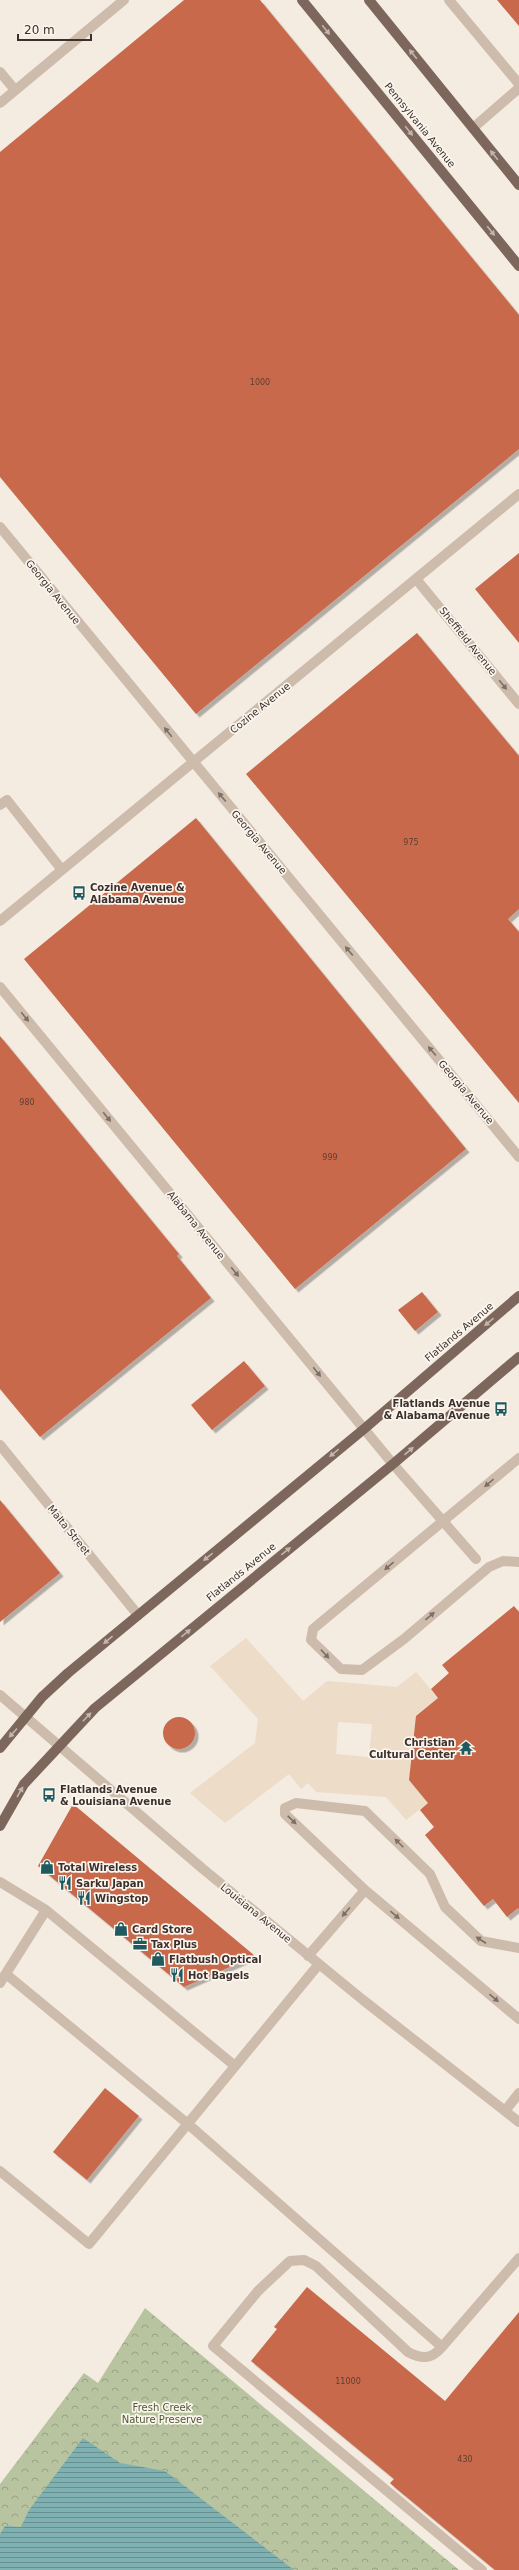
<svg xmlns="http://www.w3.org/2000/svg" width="519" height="2570" viewBox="0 0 519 2570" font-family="'DejaVu Sans',sans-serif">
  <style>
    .park { fill: url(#park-crowns) }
    .plaza { fill: #ecdcc8; fill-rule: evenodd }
    .water { fill: url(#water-rules) }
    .building { fill: #c8694b; filter: url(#shadow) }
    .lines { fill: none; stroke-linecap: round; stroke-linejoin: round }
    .minor { stroke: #cdbbac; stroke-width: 10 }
    .major { stroke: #7d675c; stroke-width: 10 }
    .oneway { fill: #c2b5ac }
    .oneway2 { fill: #7d6f65 }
    .labels { text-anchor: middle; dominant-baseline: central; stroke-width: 3.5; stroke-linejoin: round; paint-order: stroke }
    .number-label { font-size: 8px; fill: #5e3e33 }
    .street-label { font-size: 10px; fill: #3b302b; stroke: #fbf5ee }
    .poi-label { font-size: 10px; font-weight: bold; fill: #3b302b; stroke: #fbf5ee; text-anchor: start }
    .park-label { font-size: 10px; fill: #4a5a2e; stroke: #fbf5ee }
  </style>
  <defs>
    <pattern id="park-crowns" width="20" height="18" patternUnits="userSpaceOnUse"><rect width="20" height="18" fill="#b8c4a0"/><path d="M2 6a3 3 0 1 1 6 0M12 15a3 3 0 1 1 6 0" fill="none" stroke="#97a083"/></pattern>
    <pattern id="water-rules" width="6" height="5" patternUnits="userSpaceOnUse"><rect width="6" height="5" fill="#7fb0b2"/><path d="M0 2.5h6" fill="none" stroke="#699091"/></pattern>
    <filter id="shadow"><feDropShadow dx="3.5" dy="3.5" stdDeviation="0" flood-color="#0004"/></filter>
  </defs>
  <rect width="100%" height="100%" fill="#f4ebe1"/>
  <path class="park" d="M145 2308 459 2570H266L33 2534 0 2543V2484L84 2373 98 2383Z"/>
  <path class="plaza" d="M246 1638 303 1701 327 1681 397 1687 416 1672 438 1698 416 1716 428 1803 406 1820 386 1797 316 1792 308 1783 301 1789 289 1774 225 1823 190 1793 255 1743 258 1719 210 1666ZM338 1722 372 1724 369 1757 336 1754Z"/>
  <path class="water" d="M83 2438 120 2463 165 2471 294 2570H0V2534L5 2526 21 2527 29 2510Z"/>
  <path class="building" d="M184 0H260L519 315V449L196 714 0 477V152Z
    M497 0H519V26Z
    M519 553V643L475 589Z
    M417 633 519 756V909L508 919 519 932V1103L246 774Z
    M196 818 466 1149 295 1289 24 959Z
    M0 1036 179 1254 177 1256 211 1298 40 1437 0 1389Z
    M422 1292 438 1312 415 1331 398 1310Z
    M244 1361 265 1386 212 1430 191 1405Z
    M0 1500 60 1573 0 1622Z
    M514 1606 519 1612V1910L518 1908 507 1917 493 1899 484 1906 425 1835 434 1827 420 1810 428 1803 409 1780 416 1716 438 1698 431 1689 449 1673 442 1665Z
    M163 1733a16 16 0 1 1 32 0a16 16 0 1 1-32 0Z
    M73 1804 255 1956 184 1987 38 1866Z
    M105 2088 139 2116 87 2180 53 2152Z
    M307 2287 445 2401 519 2312V2570H495L392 2485 390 2483 394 2479 251 2361 277 2329 274 2327Z"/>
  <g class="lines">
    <path class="minor" d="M449 0 519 84
      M0 72 15 90
      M0 103 124 0
      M473 128 519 88
      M0 527 519 1157
      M416 579 519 704
      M0 805 7 800 62 870
      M0 921 519 494
      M0 987 393 1464 476 1559
      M0 1445 138 1615
      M519 1458 313 1629 311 1640 341 1669 362 1670 404 1639 489 1567 503 1561 519 1562
      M0 1695 203 1869 363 2000 519 2122
      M0 1882 46 1910
      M365 1890 519 2019
      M308 1956 365 1890 285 1814V1808L296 1803 365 1811 430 1874 445 1907 481 1941 519 1948
      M6 1974 188 2124 442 2347 519 2258
      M0 1983 46 1910 235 2066
      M505 2111 519 2093
      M0 2171 89 2244 319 1964
      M442 2347C431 2360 421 2359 408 2352L316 2266 304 2260 290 2261 258 2291 213 2346 482 2570"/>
    <path class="major" d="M302 0 519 266
      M369 0 519 185
      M0 1748 42 1697 68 1673 364 1429 519 1296
      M0 1826 24 1784 95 1708 393 1464 519 1357"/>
  </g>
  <defs><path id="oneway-solid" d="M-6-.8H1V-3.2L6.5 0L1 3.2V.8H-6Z"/></defs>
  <g class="oneway">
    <use href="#oneway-solid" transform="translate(326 30) rotate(51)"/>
    <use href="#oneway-solid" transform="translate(413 54) rotate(-129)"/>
    <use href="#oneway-solid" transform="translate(409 131) rotate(51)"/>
    <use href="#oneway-solid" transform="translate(494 155) rotate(-129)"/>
    <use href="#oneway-solid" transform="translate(491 231) rotate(51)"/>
    <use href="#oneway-solid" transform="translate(489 1322) rotate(140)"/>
    <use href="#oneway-solid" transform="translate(409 1451) rotate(-40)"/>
    <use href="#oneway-solid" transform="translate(334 1453) rotate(141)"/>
    <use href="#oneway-solid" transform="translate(286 1551) rotate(-39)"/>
    <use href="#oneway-solid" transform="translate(208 1557) rotate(141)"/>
    <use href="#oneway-solid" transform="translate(186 1633) rotate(-39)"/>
    <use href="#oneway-solid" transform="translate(108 1640) rotate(140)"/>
    <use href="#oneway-solid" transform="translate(87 1717) rotate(-46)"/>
    <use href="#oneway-solid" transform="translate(13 1733) rotate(132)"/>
    <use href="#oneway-solid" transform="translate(20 1792) rotate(-60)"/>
  </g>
  <g class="oneway2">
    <use href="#oneway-solid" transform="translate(503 685) rotate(51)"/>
    <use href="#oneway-solid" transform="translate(168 732) rotate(-129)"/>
    <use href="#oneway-solid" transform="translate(222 797) rotate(-130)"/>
    <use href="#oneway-solid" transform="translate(349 951) rotate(-130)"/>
    <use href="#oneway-solid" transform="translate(25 1017) rotate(51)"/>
    <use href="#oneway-solid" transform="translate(432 1051) rotate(-130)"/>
    <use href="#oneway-solid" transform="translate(107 1117) rotate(51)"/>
    <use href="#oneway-solid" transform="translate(235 1272) rotate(51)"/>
    <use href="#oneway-solid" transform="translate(317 1372) rotate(51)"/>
    <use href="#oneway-solid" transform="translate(489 1483) rotate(140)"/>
    <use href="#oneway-solid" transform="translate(389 1566) rotate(140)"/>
    <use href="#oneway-solid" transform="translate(430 1616) rotate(-40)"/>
    <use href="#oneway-solid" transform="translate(325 1654) rotate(47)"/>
    <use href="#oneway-solid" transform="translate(292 1820) rotate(44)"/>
    <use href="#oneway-solid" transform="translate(399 1843) rotate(-135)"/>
    <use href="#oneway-solid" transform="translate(346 1912) rotate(131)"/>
    <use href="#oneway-solid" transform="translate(395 1915) rotate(40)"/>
    <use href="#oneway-solid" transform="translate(481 1940) rotate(-147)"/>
    <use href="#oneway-solid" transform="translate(494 1998) rotate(40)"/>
  </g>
  <defs>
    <symbol id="bus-bare" viewBox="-9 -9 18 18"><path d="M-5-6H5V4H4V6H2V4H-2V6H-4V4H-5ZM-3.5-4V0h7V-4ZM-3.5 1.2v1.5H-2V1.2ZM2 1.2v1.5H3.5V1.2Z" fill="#1f5a5e" stroke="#fbf5ee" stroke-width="2.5" paint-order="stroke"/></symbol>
    <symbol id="temple-bare" viewBox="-9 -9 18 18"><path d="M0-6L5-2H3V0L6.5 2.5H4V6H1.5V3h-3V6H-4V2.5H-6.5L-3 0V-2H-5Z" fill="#1f5a5e" stroke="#fbf5ee" stroke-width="2.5" paint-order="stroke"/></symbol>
    <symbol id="shop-bare" viewBox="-9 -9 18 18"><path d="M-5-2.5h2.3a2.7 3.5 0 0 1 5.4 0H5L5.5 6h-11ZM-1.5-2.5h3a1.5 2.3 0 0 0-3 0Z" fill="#1f5a5e" stroke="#fbf5ee" stroke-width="2.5" paint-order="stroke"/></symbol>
    <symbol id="restaurant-bare" viewBox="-9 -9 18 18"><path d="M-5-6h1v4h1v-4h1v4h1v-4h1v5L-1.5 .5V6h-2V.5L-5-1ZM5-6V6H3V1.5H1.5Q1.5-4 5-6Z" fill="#1f5a5e" stroke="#fbf5ee" stroke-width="2.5" paint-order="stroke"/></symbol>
    <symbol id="office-bare" viewBox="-9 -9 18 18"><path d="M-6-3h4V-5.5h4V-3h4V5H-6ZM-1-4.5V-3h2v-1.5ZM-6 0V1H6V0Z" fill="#1f5a5e" stroke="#fbf5ee" stroke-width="2.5" paint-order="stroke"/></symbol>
  </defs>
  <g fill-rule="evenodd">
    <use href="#bus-bare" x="69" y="883" width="20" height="20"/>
    <use href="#bus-bare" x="491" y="1399" width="20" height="20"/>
    <use href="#temple-bare" x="456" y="1738" width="20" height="20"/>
    <use href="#bus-bare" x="39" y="1785" width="20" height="20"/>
    <use href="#shop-bare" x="37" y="1857" width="20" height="20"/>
    <use href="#restaurant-bare" x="55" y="1873" width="20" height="20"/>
    <use href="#restaurant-bare" x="74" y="1888" width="20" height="20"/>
    <use href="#shop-bare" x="111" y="1919" width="20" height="20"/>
    <use href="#office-bare" x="130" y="1934" width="20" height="20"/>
    <use href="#shop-bare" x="148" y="1949" width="20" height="20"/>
    <use href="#restaurant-bare" x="167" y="1965" width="20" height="20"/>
  </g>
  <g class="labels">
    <g class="number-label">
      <text x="260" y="382">1000</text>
      <text x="411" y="842">975</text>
      <text x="27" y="1102">980</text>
      <text x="330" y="1157">999</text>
      <text x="348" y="2381">11000</text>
      <text x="465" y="2459">430</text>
    </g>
    <g class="street-label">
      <text transform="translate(420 125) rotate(51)">Pennsylvania Avenue</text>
      <text transform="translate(53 592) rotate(51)">Georgia Avenue</text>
      <text transform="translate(468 641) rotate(51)">Sheffield Avenue</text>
      <text transform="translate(260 708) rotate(-39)">Cozine Avenue</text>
      <text transform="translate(259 842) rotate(50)">Georgia Avenue</text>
      <text transform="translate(466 1092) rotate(50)">Georgia Avenue</text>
      <text transform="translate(196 1225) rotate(51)">Alabama Avenue</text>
      <text transform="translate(459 1332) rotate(-40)">Flatlands Avenue</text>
      <text transform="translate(69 1530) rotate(51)">Malta Street</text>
      <text transform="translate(241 1572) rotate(-39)">Flatlands Avenue</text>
      <text transform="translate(256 1913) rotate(39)">Louisiana Avenue</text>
    </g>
    <g class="poi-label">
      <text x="90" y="887">Cozine Avenue &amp;<tspan x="90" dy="12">Alabama Avenue</tspan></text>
      <text x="490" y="1403" text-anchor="end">Flatlands Avenue<tspan x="490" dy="12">&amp; Alabama Avenue</tspan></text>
      <text x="455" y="1742" text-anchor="end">Christian<tspan x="455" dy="12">Cultural Center</tspan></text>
      <text x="60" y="1789">Flatlands Avenue<tspan x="60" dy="12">&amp; Louisiana Avenue</tspan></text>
      <text x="58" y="1867">Total Wireless</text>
      <text x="76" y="1883">Sarku Japan</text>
      <text x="95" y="1898">Wingstop</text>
      <text x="132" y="1929">Card Store</text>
      <text x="151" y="1944">Tax Plus</text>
      <text x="169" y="1959">Flatbush Optical</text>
      <text x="188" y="1975">Hot Bagels</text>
    </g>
    <g class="park-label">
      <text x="162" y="2407">Fresh Creek<tspan x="162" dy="12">Nature Preserve</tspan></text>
    </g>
  </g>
  <path d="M18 34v6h73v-6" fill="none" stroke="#3b302b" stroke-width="2"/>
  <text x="24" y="34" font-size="12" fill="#3b302b" stroke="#fbf5ee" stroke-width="3" paint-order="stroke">20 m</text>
</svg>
